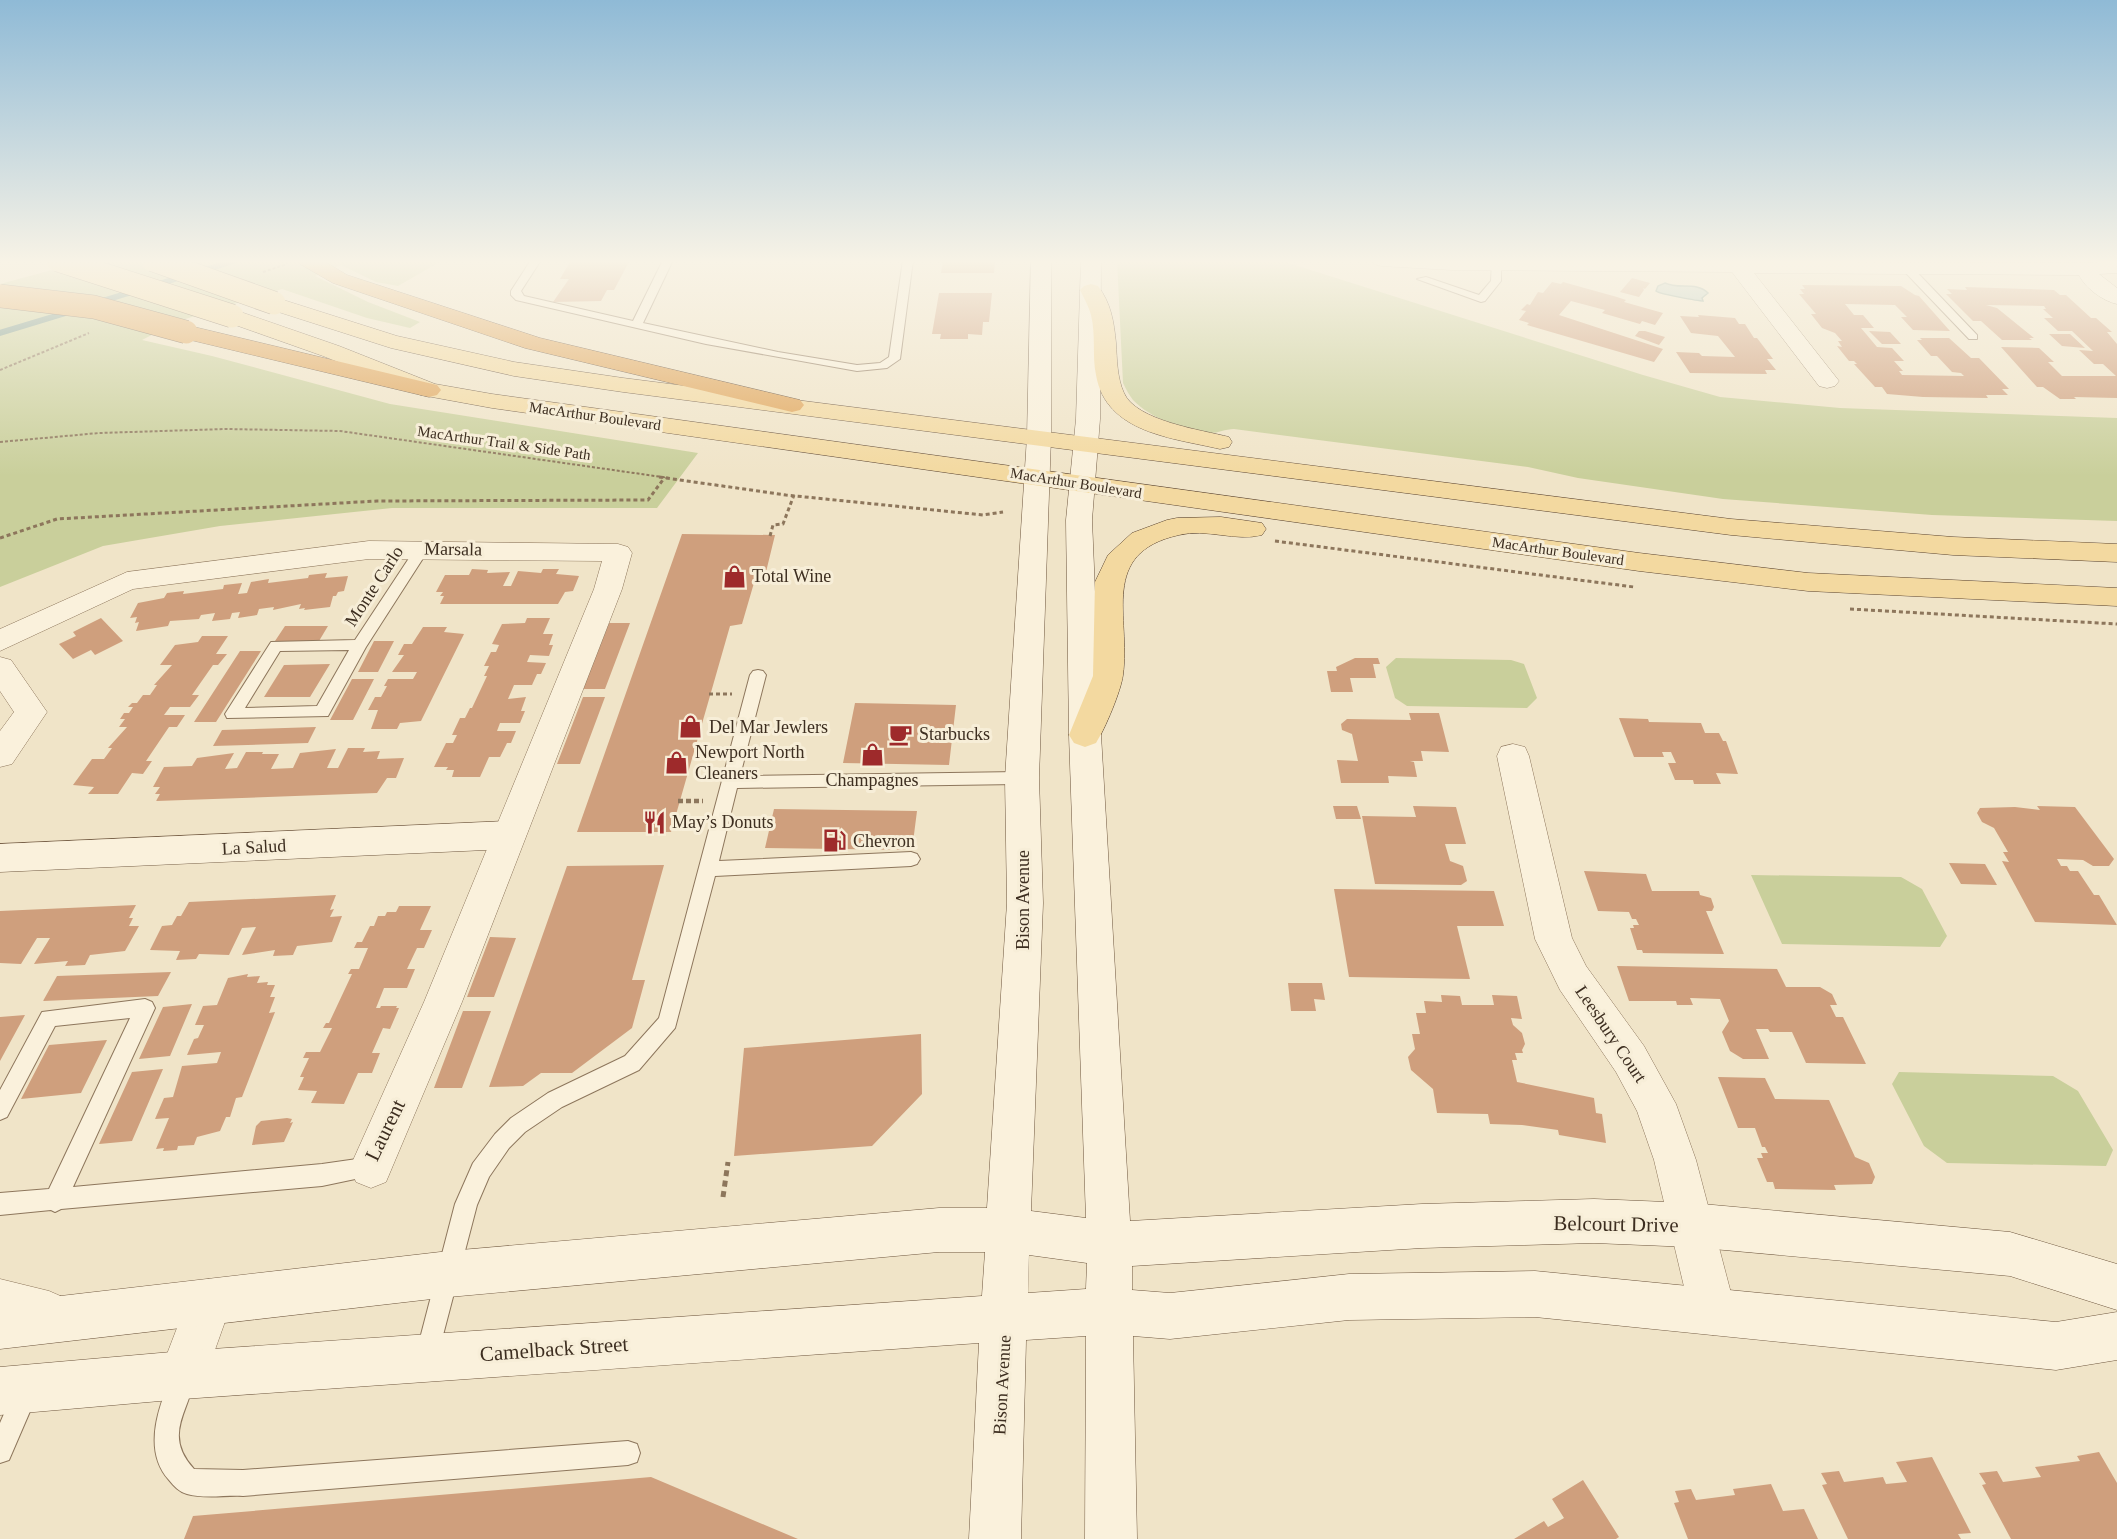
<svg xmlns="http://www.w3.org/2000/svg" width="2117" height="1539" viewBox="0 0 2117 1539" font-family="'Times New Roman',serif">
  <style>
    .green { fill: #c9cf9b }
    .water { fill: #a9c4bc; stroke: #6f938a; stroke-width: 1.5 }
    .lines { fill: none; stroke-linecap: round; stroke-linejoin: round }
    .stream { stroke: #6f938a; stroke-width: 6 }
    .building { fill: #cf9f7d }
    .lane-casing { stroke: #8d765c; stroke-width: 2 }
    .street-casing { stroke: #8d765c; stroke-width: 1 }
    .secondary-casing { stroke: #6f573f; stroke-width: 1 }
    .primary-casing { stroke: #5b4430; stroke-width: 1 }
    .highway-casing { stroke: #5b4430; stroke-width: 1 }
    .path-far3 { stroke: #8d765c; stroke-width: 2; stroke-dasharray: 3 2; stroke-linecap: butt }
    .path-far2 { stroke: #8d765c; stroke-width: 3; stroke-dasharray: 4 3; stroke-linecap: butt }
    .path-far1 { stroke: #8d765c; stroke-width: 4.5; stroke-dasharray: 5 3; stroke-linecap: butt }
    .path { stroke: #8d765c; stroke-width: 5; stroke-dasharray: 6 4.5; stroke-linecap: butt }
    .lane { fill: #faf1dc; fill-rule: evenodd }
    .street { fill: #faf1dc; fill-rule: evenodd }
    .secondary { fill: #faf1dc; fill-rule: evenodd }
    .primary { fill: #f3d9a0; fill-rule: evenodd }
    .highway { fill: #e0a458; fill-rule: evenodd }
    .primary-bridge-casing { stroke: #5b4430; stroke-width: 24; stroke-linecap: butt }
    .highway-bridge-casing { stroke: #5b4430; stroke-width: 24; stroke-linecap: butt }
    .primary-bridge { stroke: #f3d9a0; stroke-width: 23 }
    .highway-bridge { stroke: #e0a458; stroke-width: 23 }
    .labels { text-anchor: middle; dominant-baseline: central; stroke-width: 6; stroke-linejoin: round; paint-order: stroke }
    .far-street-label { font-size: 15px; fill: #3d2e20; stroke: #f7eed8 }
    .street-label { font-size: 18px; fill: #3d2e20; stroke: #f7eed8 }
    .poi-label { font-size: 18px; fill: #3d2e20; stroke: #f7eed8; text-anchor: start }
    .near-street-label { font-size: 21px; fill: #3d2e20; stroke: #f7eed8 }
  </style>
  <rect width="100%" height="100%" fill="#f0e4c8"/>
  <path class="green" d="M89 260H443L398 286 376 282 341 265 315 276 368 302 420 322 410 328 367 318 282 289 179 321 142 340 212 356 390 404 698 453 657 508H392L220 526 103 546 0 587V284Z
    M1117 260H1279L1643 375 1720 397 1840 408 2117 418V521L1932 515 1723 499 1578 478 1528 467 1234 429C1225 429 1218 433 1211 433 1186 432 1150 418 1133 400 1129 395 1126 389 1123 383Z
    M1396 658 1511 660 1524 664 1537 698 1527 708 1407 706 1395 698 1386 667Z
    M1751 875 1901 877 1922 889 1947 936 1940 947 1782 944Z
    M1899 1072 2053 1076 2078 1091 2113 1150 2106 1166 1947 1163 1924 1146 1892 1084Z"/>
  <path class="water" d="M1665 283C1679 290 1696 281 1708 293L1702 298 1703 301C1699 301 1659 294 1656 291L1658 286Z"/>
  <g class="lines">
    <path class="stream" d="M202 271 236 260
      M156 285 184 276
      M99 302 135 291
      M0 333 69 312"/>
  </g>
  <path class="building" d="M571 260H630L614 290H607L601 301 553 302 569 279H560Z
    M943 260H995L994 273H941Z
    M1632 278 1650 283 1645 289 1643 288 1644 290 1639 297 1620 292Z
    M1552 282 1561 284 1563 282 1617 297 1626 300 1624 302 1663 313 1655 325 1642 321 1640 324 1602 313 1605 310 1571 301 1559 315 1663 349 1654 362 1527 325 1529 323 1519 320 1526 311 1521 310 1527 304 1530 305 1538 292 1543 293Z
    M1802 285 1901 286 1915 295 1919 296 1950 331 1913 330 1901 317H1907L1895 305 1845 304 1854 315H1863L1874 328H1861L1877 347 1892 348 1904 361H1894L1903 371H1899L1902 375 1964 376 1961 373 1952 372 1937 356H1931L1917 340H1922L1920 338H1949L1971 358H1979L2009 389H2002L2008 395H1986L1988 398 1923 397 1887 394 1882 387H1875L1854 364H1857L1854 361H1849L1837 346 1842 347 1838 341H1842L1835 333 1822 328 1811 314H1816L1799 294H1804L1800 289H1805Z
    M1965 287 2054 290 2060 295H2066L2091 318H2096L2112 332H2107L2117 344V398L2074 397 2076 399H2060L2043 387H2037L2001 347 2039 348 2054 362H2048L2062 376H2116L2103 364H2094L2079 350 2093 351 2072 331H2058L2044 318H2053L2043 309H2046L2044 306 1986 305 1997 308 2034 338H2029L2032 340H2002L1981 321H1973L1946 294H1952L1947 289 1967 290Z
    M939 293H992L989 322H983L982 335 968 334V339H940L941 334H932Z
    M1698 315 1735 318 1739 324H1745L1754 338H1757L1773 359H1767L1776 370H1765L1767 374 1690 373 1676 352 1699 353 1702 356 1735 357 1718 336 1691 333 1680 316 1699 317Z
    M1639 331H1645L1665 337 1659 345 1635 336Z
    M1869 331 1890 332 1901 344H1882Z
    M2049 334H2070L2085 348 2062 346Z
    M682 534 775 535 765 576H756L742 624 730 626 671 832H577Z
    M472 569 488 570 487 573 510 572 503 586H511L518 571 541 573 543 569H559L556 574 579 576 573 591 565 592 558 604H440L444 596H440L443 592H436L445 575H469Z
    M327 573 325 578 348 576 344 591 338 592 336 596H333L330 607 304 610 305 608 299 609 301 604 273 610 274 607 259 609 257 615 238 618 240 612 232 613 230 619 212 621 215 613 201 615 199 619 170 621 168 626 136 631 139 622 135 623 137 617 130 618 138 603 164 598 167 593 184 591 183 594 223 589 224 585 242 583 238 594 247 593 251 582 269 579 268 583 308 578 309 575Z
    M101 618 123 641 95 655 91 650 73 659 59 644 76 636 73 632Z
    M527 618H550L543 634H553L549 645H553L549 656 530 655 527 662 546 663 541 674H537L532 685H514L508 699 526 697 521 711H525L520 723H500L497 731H516L511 743H507L500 757H489L480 777H452L454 770H446L448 767H434L446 743H453L457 735H452L460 718H465L470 708H472L487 676H484L489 666H484L491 652H496L499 645 492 644 502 624 525 623Z
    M609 623H630L605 689H583Z
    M285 626H328L319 641H275Z
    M423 627H447L444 632 464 634 421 721 400 723 397 729H371L378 710H368L375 697H381L387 686H384L388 679H413L417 672H392L404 655H398L404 644H412Z
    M202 636H228L216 654H227L218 665H213L192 695H199L190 707H170L164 715H185L177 727H169L146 761H152L143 774 132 773 118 794H88L94 787 73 785 92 759H104L112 748H108L127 727H119L125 719H120L124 713H129L133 707H128L132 703H137L143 695H150L157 685H154L172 665H160L175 645 198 642Z
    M374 641H394L378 672H358Z
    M240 651H261L216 722H194Z
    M1355 658H1378L1380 664H1373L1376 678H1350L1353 692H1331L1327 671H1337L1336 667Z
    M330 664 310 697H264L284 665Z
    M352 679H374L353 720H330Z
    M583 697H605L580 764H557Z
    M855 703 956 705 949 765 843 763Z
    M1409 713H1439L1449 752 1421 751 1423 761H1410L1414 762 1417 777 1388 776 1389 783H1341L1337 760 1358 761 1352 734 1342 730 1341 724 1347 719 1411 720Z
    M1619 718 1648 719 1649 722 1701 723 1705 733H1719L1723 741H1726L1738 774 1716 773 1721 784H1694L1693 780H1675L1668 763H1676L1671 752H1662L1664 757H1634Z
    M316 727 308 743 213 746 222 730Z
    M348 748H365L363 752 380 751 377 759 404 758 396 778H387L377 793 156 801 160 794H155L160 787H153L164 767 192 766 197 758 234 753 225 769 237 768 246 752H263L262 754H279L271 769 293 768 300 753 336 749 327 768H338Z
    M1333 806H1357L1361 819H1336Z
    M1413 806 1456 807 1466 844H1445L1450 861 1463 866 1467 881 1461 885 1375 884 1362 816 1416 817Z
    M2037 806 2075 807 2114 859 2109 866H2093L2083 860 2057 859 2061 866H2067L2070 871H2078L2094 895H2099L2117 925 2035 922 2002 861 2009 862 2003 852H2008L1994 828 1982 822 1977 813 1980 808 2015 807 2040 810Z
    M774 809 917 811 912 850 765 848Z
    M1949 863 1985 864 1997 885 1961 884Z
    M664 865 632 980H645L632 1028 572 1073H541L523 1086 489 1087 567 866Z
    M1584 871 1646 874 1652 891H1699L1700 895 1711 898 1714 907 1712 911H1706L1724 954 1643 953 1642 950H1637L1630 928H1634L1633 925H1639L1636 919H1632L1629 912 1598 911Z
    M1334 889 1494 891 1504 926H1457L1470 979 1349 977Z
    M336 895 330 910 334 909 330 917 342 916 332 942 297 946 293 955 273 956 275 950 242 955 256 927 242 928 229 955 199 954 196 959 176 960 180 951 150 950 162 926 172 925 177 916H181L189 902Z
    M136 905 129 918H133L129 926H139L125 951 90 955 85 965 65 966 68 961 34 964 50 938H37L21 964 0 963V911Z
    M399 906H431L420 930H432L424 948H417L407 969H415L407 988H384L376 1008H380L381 1006H397L396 1008H399L390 1029 383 1028 372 1053H380L372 1073H358L344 1104 311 1103 317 1091 298 1090 304 1077H300L309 1058H303L306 1052H320L332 1028H323L326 1023H329L352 974H348L351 969H359L368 948H354L357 942H362L370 926H374L378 916H385L387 912H396Z
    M490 937 516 938 494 997H467Z
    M1617 966 1777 969 1786 987H1820L1832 994 1837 1005H1830L1836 1017H1843L1866 1064 1806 1063 1792 1032H1770L1768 1029H1756L1769 1059H1743L1730 1051 1722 1032 1729 1021 1720 999 1690 998 1693 1005H1677L1676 1001H1629Z
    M171 972 158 996 43 1001 57 976Z
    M248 974 247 977 260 976 257 983 268 982 267 985H275L270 997H275L269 1013 275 1012 242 1097 236 1098 230 1117H226L220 1131 197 1137 194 1145 178 1146 177 1150 163 1151 164 1148 156 1149 169 1118 155 1119 164 1098 173 1097 182 1066 217 1063 221 1052 187 1055 194 1039 198 1038 204 1025H195L203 1006 217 1005 228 978Z
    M1288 983H1322L1325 1000 1314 999 1316 1011H1291Z
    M1441 995 1460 996 1462 1005H1494L1492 995 1517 996 1522 1019 1511 1018 1513 1025 1522 1033 1525 1044 1522 1050 1523 1053H1515L1517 1060H1512L1517 1082 1594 1098 1596 1113 1602 1114 1606 1143 1559 1135 1558 1130 1522 1125 1490 1124 1488 1114 1437 1113 1433 1089 1411 1070 1408 1057 1415 1049 1412 1034H1420L1416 1013H1426L1424 1001 1442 1002Z
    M192 1004 170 1056 139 1059 163 1007Z
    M463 1011H491L462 1088H434Z
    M25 1015 0 1061V1017Z
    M921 1034 922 1094 872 1146 734 1156 744 1048Z
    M107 1040 81 1093 21 1099 49 1045Z
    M163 1069 132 1141 99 1144 132 1072Z
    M1718 1077 1765 1078 1775 1099 1829 1100 1855 1157 1869 1163 1875 1177 1872 1184 1834 1185 1836 1190 1775 1189 1773 1182H1767L1757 1158H1763L1761 1153H1768L1765 1147H1762L1755 1128H1738Z
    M287 1118 292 1119 290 1123 293 1122 284 1142 252 1145 256 1126 261 1121Z
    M2099 1452 2117 1483V1539H2011L1982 1485 1986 1484 1979 1473 1997 1471 2003 1482 2041 1477 2035 1467 2080 1461 2077 1456Z
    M1932 1457 1971 1533 1958 1534 1961 1539H1848L1822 1485 1827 1484 1821 1473 1839 1471 1844 1482 1883 1477 1886 1484 1907 1482 1896 1462Z
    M651 1477 798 1539H184L193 1516Z
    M1583 1480 1619 1537 1616 1539H1514L1544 1521 1548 1527 1564 1518 1552 1499Z
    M1771 1484 1783 1511 1804 1509 1818 1539H1688L1674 1503 1679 1502 1675 1491 1691 1489 1696 1500 1735 1495 1733 1489Z"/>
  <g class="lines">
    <defs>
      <path id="lane" d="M531 260H541L521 291 524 296 633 321 663 260H673L643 323 778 352 857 365 880 363 889 357 903 260H913L900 359 887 368 857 371 706 344 516 300 511 295V291Z
        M1492 262 1501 264V281L1485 301 1481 302 1417 279 1426 277 1479 295 1491 281Z
        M1907 265 1911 266 1977 335V339H1969L1903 270V266Z
        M422 545 429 549 366 647 328 716 227 718 225 714 271 642 355 640 417 546ZM349 650 317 706 245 708 280 651Z
        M758 670 763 671 766 675 740 776 1022 772 1028 774 1030 778 1028 782 1022 784 737 788 719 861 911 852 917 854 920 859 917 864 911 866 715 876 675 1028 639 1070 562 1107 525 1132 509 1148 489 1177 477 1205 436 1362 428 1366 420 1362 416 1354 455 1204 473 1163 495 1134 511 1118 548 1093 625 1056 659 1018 750 675 753 671Z
        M145 999 152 1002 155 1008 73 1187 322 1164 371 1157 379 1160 382 1167 379 1174 322 1186 61 1209 55 1212 51 1210 0 1215V1193L49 1189 130 1018 55 1026 7 1117 0 1120V1090L42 1012Z
        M182 1366 190 1370C203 1400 156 1428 194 1469L243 1470 628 1441 637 1444 640 1453 637 1462 628 1465 243 1496C226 1495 203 1499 187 1494 179 1492 174 1486 169 1480 141 1449 160 1403 174 1370Z
        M25 1383 34 1386 37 1395 9 1460 0 1463V1423L16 1386Z"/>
      <path id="street" d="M1371 260 2086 263 2117 261V273L2099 274 2117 288V304C2103 301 2085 288 2079 275L1754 273 1839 381 1835 386 1827 388 1819 386 1732 272 1452 270 1381 266 1374 264Z
        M369 541 618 544 628 547 632 553 622 589 462 1002 386 1182 371 1188 356 1182 350 1167 424 1002 594 589 602 561 369 559 133 589 0 651V629L127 572Z
        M0 657 11 660 47 712 12 764 0 767V731L14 712 0 691Z
        M1513 744 1525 747 1529 756 1572 938 1586 966 1644 1046 1676 1104 1696 1160 1736 1312 1729 1328 1713 1335 1697 1328 1690 1312 1654 1160 1637 1111 1616 1072 1560 990 1535 939 1497 756 1501 747Z
        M0 1279 49 1291 65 1298 72 1314 65 1330 49 1337 0 1325Z
        M209 1279 225 1286 232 1302 200 1392 183 1399 166 1392 159 1375 193 1286Z"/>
      <path id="secondary" d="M1031 260H1051V437L1039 778 1043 903 1031 1211 1086 1218 1069 735 1066 520 1076 419 1081 260H1101L1100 419 1092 520 1101 735 1130 1221 1422 1204 1594 1199 1691 1203 2010 1232 2117 1264V1310L2010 1276 1691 1247 1594 1243 1422 1248 1132 1266V1290L1170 1293 1349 1274 1535 1271 2056 1322 2117 1312V1360L2056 1370 1535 1317 1349 1320 1170 1339 1133 1336 1137 1539H1085L1086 1336 1026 1340 1021 1539H969L979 1343 183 1399 0 1415V1367L183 1351 982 1296 985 1252H939L449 1297 0 1349V1303L449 1251 939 1208H987L1007 903 1005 778 1027 437ZM1029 1255 1087 1263 1086 1289 1028 1293Z
        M508 821 520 825 525 835 520 845 508 849 0 872V844Z"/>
      <path id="primary" d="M1091 284 1098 286C1111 303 1114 322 1116 343 1117 359 1117 378 1124 393 1136 421 1202 430 1229 437L1232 442 1229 447 1220 449C1173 438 1106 433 1096 375 1092 356 1096 335 1091 315 1089 307 1084 298 1080 290L1084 286Z
        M274 297 397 336 514 362 623 378 1731 519 1953 537 2117 544V562L1953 555 1731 535 623 392 514 376 391 348 266 308 263 303 266 298Z
        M232 309 339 346 435 384 492 394 1639 553 1808 573 2117 588V606L1808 591 1639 571 492 408 421 395 323 356 224 321 221 316 224 311Z
        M1221 517 1262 523 1266 529 1262 535C1236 542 1206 528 1179 535 1098 553 1131 617 1123 675 1121 691 1105 729 1096 743L1085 747 1074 743 1069 735 1093 676 1095 582 1108 555 1132 533 1167 520 1177 518Z"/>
      <path id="highway" d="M297 260H322L347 275 540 338 800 400 804 405 800 410 792 412 525 348 333 283 300 264Z
        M186 325 437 385 441 390 437 395 429 397 178 337 175 332 178 327Z"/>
    </defs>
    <use href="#lane" class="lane-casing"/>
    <use href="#street" class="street-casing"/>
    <use href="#secondary" class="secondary-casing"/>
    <use href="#primary" class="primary-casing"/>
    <use href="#highway" class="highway-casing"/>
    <path class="path-far3" d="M263 272 287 264
      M0 370 89 333
      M0 442 99 433 226 429 340 431 669 478"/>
    <path class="path-far2" d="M659 477 786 495 983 515 1003 512
      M770 536 773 525 783 524 794 495
      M0 538 57 519 377 501 648 500 665 477
      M1275 541 1634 587
      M1850 609 2117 624
      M709 694H732"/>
    <path class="path-far1" d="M678 801H703"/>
    <path class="path" d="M723 1197 728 1162"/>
    <use href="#lane" class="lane"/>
    <use href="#street" class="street"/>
    <use href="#secondary" class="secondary"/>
    <use href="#primary" class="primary"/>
    <use href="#highway" class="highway"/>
    <defs>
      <path id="primary-bridge" d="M58 260 232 316
        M153 260 274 303"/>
      <path id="highway-bridge" d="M0 296 94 307 186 332"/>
    </defs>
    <use href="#primary-bridge" class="primary-bridge-casing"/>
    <use href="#highway-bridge" class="highway-bridge-casing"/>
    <use href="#primary-bridge" class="primary-bridge"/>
    <use href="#highway-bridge" class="highway-bridge"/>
  </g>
  <linearGradient id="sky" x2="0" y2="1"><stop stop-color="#8fbad6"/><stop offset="0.55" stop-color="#f8f3e6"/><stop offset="1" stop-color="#f8f3e6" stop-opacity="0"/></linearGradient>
  <rect width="2117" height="476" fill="url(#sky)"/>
  <defs>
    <symbol id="shop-bare" viewBox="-9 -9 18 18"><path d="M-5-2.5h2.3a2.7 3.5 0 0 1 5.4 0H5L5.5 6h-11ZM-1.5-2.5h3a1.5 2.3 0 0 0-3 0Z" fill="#9e2a2b" stroke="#f7eed8" stroke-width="2.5" paint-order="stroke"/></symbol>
    <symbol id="cafe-bare" viewBox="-9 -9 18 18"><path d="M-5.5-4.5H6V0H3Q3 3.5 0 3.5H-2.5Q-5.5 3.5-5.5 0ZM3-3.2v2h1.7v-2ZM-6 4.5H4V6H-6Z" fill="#9e2a2b" stroke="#f7eed8" stroke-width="2.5" paint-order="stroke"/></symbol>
    <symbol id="restaurant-bare" viewBox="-9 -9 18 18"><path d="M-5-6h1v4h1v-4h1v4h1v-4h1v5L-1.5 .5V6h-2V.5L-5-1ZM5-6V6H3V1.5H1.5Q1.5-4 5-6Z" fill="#9e2a2b" stroke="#f7eed8" stroke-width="2.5" paint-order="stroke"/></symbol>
    <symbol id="fuel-bare" viewBox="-9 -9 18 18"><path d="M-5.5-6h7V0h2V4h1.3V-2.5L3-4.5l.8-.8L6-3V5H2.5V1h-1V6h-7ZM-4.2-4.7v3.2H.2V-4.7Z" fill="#9e2a2b" stroke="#f7eed8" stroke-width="2.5" paint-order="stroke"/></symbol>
  </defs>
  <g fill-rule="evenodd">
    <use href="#shop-bare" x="718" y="560" width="33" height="33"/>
    <use href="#shop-bare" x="674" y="710" width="33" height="33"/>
    <use href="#cafe-bare" x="884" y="718" width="33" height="33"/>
    <use href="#shop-bare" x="856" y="738" width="33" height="33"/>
    <use href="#shop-bare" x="660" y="746" width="33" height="33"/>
    <use href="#restaurant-bare" x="638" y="806" width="33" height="33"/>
    <use href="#fuel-bare" x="818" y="824" width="33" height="33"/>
  </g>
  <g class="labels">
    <g class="far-street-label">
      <text transform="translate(595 416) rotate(8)">MacArthur Boulevard</text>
      <text transform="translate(504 443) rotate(8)">MacArthur Trail &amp; Side Path</text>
      <text transform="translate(1076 483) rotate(9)">MacArthur Boulevard</text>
      <text transform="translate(1558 551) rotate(8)">MacArthur Boulevard</text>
    </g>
    <g class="street-label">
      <text transform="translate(453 549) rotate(1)">Marsala</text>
      <text transform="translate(374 586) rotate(-57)">Monte Carlo</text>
      <text transform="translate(254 847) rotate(-3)">La Salud</text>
      <text transform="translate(1023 900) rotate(-90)">Bison Avenue</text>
      <text transform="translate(1611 1034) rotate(56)">Leesbury Court</text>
      <text transform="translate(1002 1385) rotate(-87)">Bison Avenue</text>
    </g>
    <g class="poi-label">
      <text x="752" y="576">Total Wine</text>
      <text x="709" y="727">Del Mar Jewlers</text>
      <text x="919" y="734">Starbucks</text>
      <text x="695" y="752">Newport North<tspan x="695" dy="21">Cleaners</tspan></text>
      <text x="872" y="780" text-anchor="middle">Champagnes</text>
      <text x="672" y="822">May’s Donuts</text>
      <text x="853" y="841">Chevron</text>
    </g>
    <g class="near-street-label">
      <text transform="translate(385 1130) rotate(-64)">Laurent</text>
      <text transform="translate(1616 1224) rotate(1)">Belcourt Drive</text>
      <text transform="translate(554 1349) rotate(-4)">Camelback Street</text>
    </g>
  </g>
</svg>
